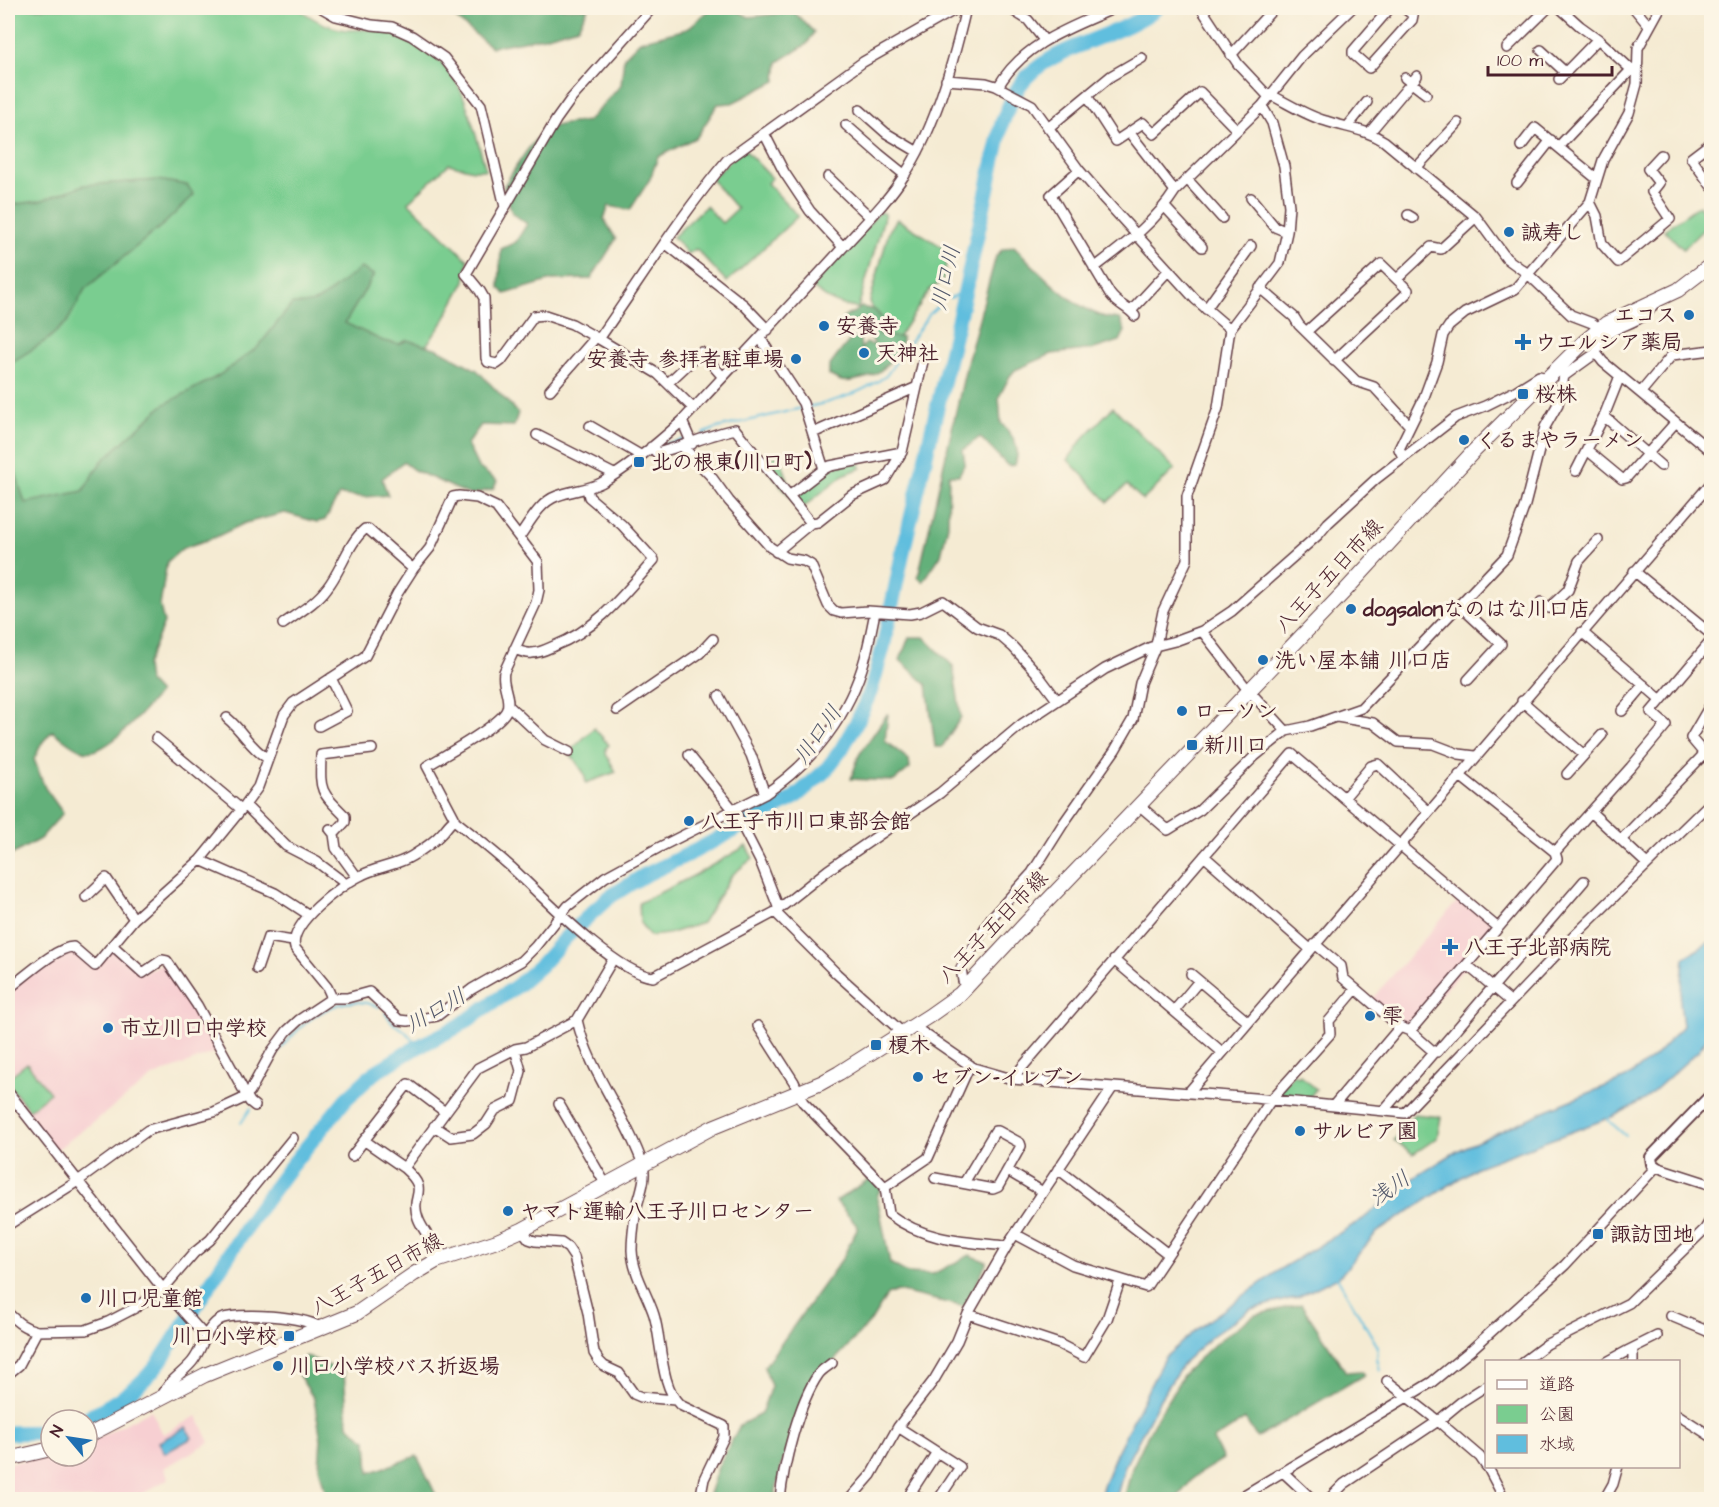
<svg xmlns="http://www.w3.org/2000/svg" width="1719" height="1507" viewBox="0 0 1719 1507" font-family="'Architects Daughter','Klee One',sans-serif">
  <style>
    .built { fill: #f7cfd2 }
    .green { fill: #7acd90; stroke: #62765e; stroke-width: 1.5 }
    .forest { fill: #63b07a; stroke: #566852; stroke-width: 1.5 }
    .water { fill: #60bede; stroke: #556e84; stroke-width: 1.5 }
    .lines { fill: none; stroke-linecap: round; stroke-linejoin: round }
    .stream { stroke: #60bede; stroke-width: 2 }
    .river { stroke: #60bede; stroke-width: 15 }
    .minor-casing { stroke: #643e44; stroke-width: 12 }
    .tertiary-casing { stroke: #643e44; stroke-width: 14 }
    .primary-casing { stroke: #643e44; stroke-width: 16 }
    .minor { stroke: #fff; stroke-width: 9 }
    .tertiary { stroke: #fff; stroke-width: 10 }
    .primary { stroke: #fff; stroke-width: 14 }
    .poi-dot { fill: #1f6fb2; stroke: #fcf5e5; stroke-width: 2 }
    .labels { text-anchor: middle; dominant-baseline: central; stroke-width: 6; stroke-linejoin: round; paint-order: stroke }
    .poi-label { font-size: 21px; font-weight: bold; fill: #4a1f2b; stroke: #fcf5e5; text-anchor: start }
    .street-label { font-size: 21px; fill: #4a1f2b; stroke: #fcf5e5 }
    .water-label { font-size: 22px; font-style: italic; fill: #52576a; stroke: #fcf5e5 }
  </style>
  <rect width="100%" height="100%" fill="#fcf5e5"/>
  <filter id="ink" filterUnits="userSpaceOnUse"><feTurbulence type="fractalNoise" baseFrequency=".0167" numOctaves="2"/><feDisplacementMap in="SourceGraphic" scale="12" xChannelSelector="R" yChannelSelector="G"/><feConvolveMatrix kernelMatrix="1 2 1 2 8 2 1 2 1" color-interpolation-filters="sRGB"/></filter>
  <filter id="wash" filterUnits="userSpaceOnUse"><feTurbulence type="fractalNoise" baseFrequency=".008" numOctaves="4" result="noise"/><feDisplacementMap in="SourceGraphic" scale="24" xChannelSelector="R" yChannelSelector="G"/><feGaussianBlur stdDeviation="1.35" result="paint"/><feColorMatrix in="noise" values="0 0 0 0 0 0 0 0 0 0 0 0 0 0 0 0 0 1.4 0 .05"/><feComposite in="paint" operator="in"/></filter>
  <g filter="url(#wash)">
    <rect width="100%" height="100%" fill="#f5ebd3"/>
    <path class="built" d="M1461 897 1498 928 1410 1031 1370 1001Z
      M112 945 143 973 167 961 221 1050 154 1076 55 1151 8 1092V989L69 947 95 966Z
      M151 1410 163 1434 197 1416 210 1442 164 1468 169 1478 134 1499H8V1464L51 1454V1456H87V1444Z"/>
    <path class="green" d="M8 8H298C312 19 328 28 347 30 358 30 369 29 379 30 413 34 447 60 461 91 472 116 478 144 486 170H473L449 164 408 202 468 260 465 281 441 325 415 361 98 504 8 515Z
      M743 148 772 178 767 183 798 216 727 282 696 249 688 254 673 237 706 206 722 223 737 209 711 179Z
      M1699 205 1711 222 1683 249 1664 230Z
      M880 212 885 214 858 308C841 306 825 299 812 287Z
      M897 219 949 251 942 282 930 289 894 344 874 335 881 323 874 319 870 301 889 231Z
      M1113 407 1175 469 1143 500 1127 485 1108 502 1068 460 1081 441Z
      M779 455 793 493 824 469 859 460 861 468 843 475 800 510 762 462Z
      M594 728 609 745 606 748V754L616 772 586 783 584 773 569 752Z
      M746 846 753 858 732 875 702 923 668 934 650 936 640 923 639 903 695 875Z
      M27 1063 50 1093 29 1110 8 1084V1078Z
      M1294 1074 1298 1077 1300 1075 1316 1089 1305 1103 1271 1100Z
      M1414 1114 1441 1117 1437 1138 1413 1154 1394 1140Z"/>
    <path class="forest" d="M443 8H588L578 27 544 37 491 47Z
      M712 8H732L749 17 794 12 814 32 807 44 778 62 776 81 732 103 718 104 697 137 658 157 650 179 630 210 609 206 604 219 616 239 591 279 552 280 505 294 499 287 501 249 516 242 527 224 512 213 504 186C513 171 530 143 543 132 554 123 575 123 588 121L621 85 624 57 640 41 687 29Z
      M158 180 187 185 194 195 165 223 85 289 67 322 47 340 8 365V205L40 201 84 185Z
      M1014 246C1037 270 1069 305 1102 316 1107 318 1114 318 1120 319L1125 331 1120 341 1094 349 1052 354 1015 370 1010 376 999 397 1001 423C1014 437 1021 446 1015 465L1008 466 980 437 963 450 965 463 959 475H949L948 525 941 555 923 582 918 577 967 363 996 256 1002 250Z
      M361 268 374 275 345 323 383 341 399 344 407 340 438 349 477 370 518 413 514 426 481 425 467 444 478 467 497 481 493 489 470 495 414 470 403 462 382 479 388 495 365 497 339 495 325 520 317 522 285 513 245 523 216 537 183 548 167 562 160 606 164 623 146 666 148 681 159 693C145 709 107 757 84 751 73 748 62 737 52 731L42 743 34 759 45 788 63 813 40 839 8 857V461L13 464 25 503 83 491 101 462 163 405 218 376 258 347 292 304C320 305 322 298 342 282 348 277 355 273 361 268Z
      M861 307 875 310 883 319 879 334 883 336 902 337V341C892 359 884 375 861 379 845 382 845 384 829 375V367C833 361 849 340 853 337L860 339 861 349 866 343 873 345 874 343 869 336 868 330 856 321 850 325 847 333 840 328C839 314 854 315 861 307Z
      M909 637H924L953 666 961 717 942 747H935L927 685 900 660Z
      M888 713 885 741 909 760 910 768 894 781 851 779 859 755Z
      M871 1178 881 1189 877 1196 890 1263 907 1273 933 1274 970 1255 987 1262 965 1307 897 1291 887 1295 871 1321 832 1363 819 1373 783 1460 774 1499H718L709 1494 718 1467 740 1425 761 1414 771 1386 764 1367 842 1259 858 1227 836 1201Z
      M1301 1304 1346 1372 1361 1371 1364 1375 1257 1438 1245 1419 1213 1440 1223 1459 1195 1476 1176 1499H1124L1132 1468 1153 1424 1185 1372 1218 1341 1255 1315Z
      M306 1356 344 1372 348 1425 367 1441 369 1473 417 1456 438 1499H327L319 1467 321 1439 314 1399 295 1369Z"/>
    <path class="water" d="M1711 941V1032L1698 1051 1644 1100 1614 1116 1477 1167 1376 1233 1340 1276 1298 1297 1251 1309 1212 1336 1185 1361 1160 1399 1125 1466 1116 1499H1100L1103 1486 1116 1454 1164 1358 1197 1329 1282 1268 1363 1219 1406 1183 1457 1151 1547 1110 1626 1078 1655 1056 1683 1026 1680 1002 1684 958Z
      M186 1427 192 1438 165 1453 159 1442Z"/>
    <g class="lines">
      <path class="stream" d="M950 298 965 291
        M807 407C834 402 863 392 886 376L930 313 941 303
        M703 434 717 428 802 408
        M660 447 665 444 686 439
        M590 494 621 476
        M385 1013 394 1024 405 1031 418 1047
        M269 1065C293 1030 333 987 379 1007
        M253 1100 258 1086
        M1608 1116 1609 1121 1626 1136
        M241 1123 251 1108
        M1337 1277 1378 1347 1377 1358 1380 1370"/>
      <path class="river" d="M83 1420C116 1402 138 1391 161 1360L253 1217 287 1171 346 1099 374 1073 410 1051 459 1026 517 986 541 965 565 938 608 898 643 876 695 851 794 798 825 771 841 750 858 720 871 690 883 648 902 556 965 291 1002 123C1007 110 1012 97 1020 85 1049 45 1118 39 1157 8
        M8 1433 51 1432"/>
    </g>
  </g>
  <g filter="url(#ink)">
    <g class="lines">
      <defs>
        <path id="minor" d="M322 8 336 16 372 25 392 27 412 36 444 58 481 105 505 207
          M652 8 571 99 556 120 466 274 480 291 484 298 486 358 488 362 497 364 501 361 534 316 545 315 572 324 599 339 658 374 694 409
          M1009 8 1028 20 1044 40
          M1201 8 1238 64 1269 97
          M1390 8 1353 51V54L1369 68 1412 20 1413 15 1404 8
          M1560 8 1580 26 1598 39 1636 74
          M1634 8 1649 26
          M1507 48 1548 8
          M1541 50 1565 72
          M1231 55 1274 8
          M1405 78 1426 94
          M1559 79 1598 39
          M946 80 986 83 996 86 1032 105 1079 170 1105 200 1195 299 1230 329
          M998 87C1023 43 1072 27 1115 8
          M1271 95C1289 104 1307 116 1326 121 1347 128 1365 129 1384 141L1476 217 1506 258 1528 274 1571 315 1592 323 1599 328
          M1087 96 1116 141 1143 123 1154 134 1200 92 1237 130
          M860 110 886 133 918 152
          M846 125 879 154 905 175
          M1348 126 1367 102
          M1048 128 1111 76 1142 58
          M1129 132 1175 191
          M1370 132 1417 76
          M764 133 784 172 810 211 843 247
          M1712 142 1691 158 1712 187
          M1521 146 1535 128 1597 179
          M1559 146 1631 70
          M1416 168 1458 123
          M1079 170 1051 195 1110 294C1119 306 1127 306 1135 316
          M828 177 870 217
          M1187 179 1222 218
          M1517 183 1551 140
          M1251 198 1275 227 1287 232
          M1590 202 1597 216 1602 244 1618 262 1670 219 1652 192 1659 183 1648 169 1661 155
          M1165 207 1202 247
          M1408 215 1413 218
          M665 243 744 305 768 330
          M1094 268C1124 245 1155 223 1175 191L1262 106 1302 56 1352 8
          M1397 279 1431 247 1441 249 1476 217
          M1260 288 1294 317 1299 325 1356 381 1374 387 1410 426
          M1655 302C1652 306 1650 311 1646 314 1627 329 1604 325 1596 353L1603 362 1712 452
          M1206 309 1251 246
          M1131 311 1169 270
          M1306 332 1381 264 1408 290 1407 293 1334 361
          M760 338 803 403 824 469
          M599 339C641 279 680 216 727 160L863 62 958 8
          M1564 376 1596 353
          M668 383 701 352 723 377
          M550 390 596 337
          M1641 392 1672 355 1712 350
          M1604 416 1661 466
          M682 421 692 444
          M590 426 640 455
          M813 433 917 387
          M537 435 614 474
          M682 446 710 475 729 501 770 547 787 558 804 561 811 565 828 605 834 611 841 613 868 611 910 614 921 612 943 601 977 627 999 635 1013 647 1036 672 1057 700
          M651 447 657 453C684 446 709 435 735 429L811 523
          M1587 450 1622 479 1626 478 1675 423
          M1403 457 1399 449 1423 400 1437 362 1443 335 1449 326 1465 313 1515 289 1590 202 1603 160 1629 113 1637 84 1638 48 1660 8
          M1576 471 1604 416 1620 376
          M789 496 824 469 830 466 902 452 924 357
          M520 536C530 522 540 502 557 496 572 490 587 490 601 483 628 468 659 442 682 421 734 365 786 310 837 254 860 228 887 203 905 174 935 129 954 60 966 8
          M776 552 811 523 818 522 852 495 885 480 902 452
          M1634 571 1712 635
          M1541 602 1549 608 1568 590 1579 561 1598 540
          M1460 606 1501 644 1468 680
          M283 624C298 613 316 603 327 588 341 571 348 543 365 529H368L413 569
          M1202 631 1244 685 1286 731
          M1582 632 1661 700
          M514 649C520 651 526 654 532 653 540 653 547 649 554 646 598 629 624 594 654 560L622 525 589 497 587 489
          M719 696 751 755 765 794
          M1522 701 1584 755
          M1712 702 1691 738 1712 763
          M508 705 545 740 569 752
          M617 710 700 653 713 639
          M1622 711 1644 685
          M1337 717 1373 723 1398 742 1433 744 1459 754 1475 756
          M227 718C243 731 250 748 267 758
          M319 726 347 711 331 678
          M156 738 241 809
          M689 755 735 812 761 863 779 909
          M1567 774 1602 735
          M1459 775 1555 852
          M1344 798 1371 766 1378 764 1428 811
          M245 805 286 846 317 862 346 884
          M1140 806 1168 830 1200 810 1255 756 1286 731 1310 726 1361 708 1507 555 1525 505 1545 427 1558 404 1564 376 1559 367
          M1591 812 1647 864
          M330 829 334 834 345 822V816C319 790 320 791 321 755L372 749
          M334 834 336 848 357 877
          M1621 840 1712 746
          M1204 856 1310 949
          M200 860 275 893 309 915
          M86 897 106 878 134 919
          M775 912 837 974 903 1033
          M1315 944 1341 966 1343 978 1400 1027 1410 1031
          M112 945 143 973 162 960 167 961 197 1005 250 1102 255 1106
          M1114 960 1222 1052
          M1467 965 1510 1001
          M257 969 268 937 293 941
          M1191 974 1248 1022
          M968 986 963 981 961 968 991 918 1032 873 1063 824 1115 750 1133 719 1140 683 1156 645 1163 611 1187 560V496L1218 408 1230 329 1280 263 1287 232 1289 206 1284 166 1272 123 1262 106
          M8 989C22 979 56 947 73 947L95 966 134 919 200 860 245 805 258 787 284 715 293 703 365 656 397 594 413 569 430 548 453 497 459 496 477 498 496 507 538 562 539 590 536 603 504 672C501 684 511 697 507 709 502 725 443 756 427 766L454 817V820C473 835 493 851 511 867 541 895 615 973 653 977L775 912 828 870 940 793 1022 724 1105 669 1151 647 1175 641 1202 631 1232 611 1318 535 1328 523 1376 479 1456 417 1485 406 1515 391 1539 376 1548 378
          M332 998H347L369 992 399 1020 408 1021 437 1016 472 989 521 961 535 947 568 906 605 877 658 848 765 794C813 762 850 714 865 658 869 643 872 627 875 612
          M1174 1011 1199 981
          M577 1020C589 1072 626 1115 643 1165 647 1179 639 1196 636 1210 634 1223 632 1237 632 1250 633 1274 647 1293 654 1315 662 1341 660 1386 680 1405L724 1426V1437L704 1479 700 1500
          M758 1026 794 1082 803 1102 885 1187 889 1214C924 1241 965 1242 1007 1246
          M913 1026 974 1068 1012 1079 1254 1098 1405 1113 1572 938 1712 801
          M1434 1052H1437L1584 881
          M1012 1079 1292 754 1498 928
          M8 1092 163 1289 205 1336
          M1188 1093 1712 482
          M559 1104 606 1185
          M1334 1105 1400 1027
          M1384 1110 1434 1052 1410 1031 1557 859 1555 852 1631 767 1666 725 1651 712 1712 640
          M434 1126 451 1137 473 1134 486 1124 495 1110 513 1101 521 1071 515 1049
          M365 1141 404 1168
          M352 1156 408 1084 445 1112
          M1058 1169 1168 1254
          M1008 1171 1043 1192
          M935 1178 993 1189 998 1187 1021 1146 1020 1143 998 1131H995L964 1183
          M885 1187 928 1158 970 1065
          M8 1225 78 1181 148 1130 214 1112 242 1099 250 1091 272 1051 287 1031 299 1020 332 998 327 987 295 948C288 924 340 886 360 876 376 867 396 866 412 856 422 850 434 842 442 833 446 829 449 823 454 820
          M522 1230 529 1239 535 1241 561 1243 568 1248 574 1257 588 1313 594 1353 599 1361 604 1366 619 1373 634 1394 641 1397 675 1400
          M1015 1234 1073 1265 1146 1287 1271 1100 1330 1034 1329 1021 1356 989
          M444 1257C435 1245 423 1232 418 1218 409 1193 432 1193 404 1168L478 1068 515 1049 526 1047 577 1020 613 959
          M8 1313C17 1322 24 1328 37 1331L86 1330 108 1322 135 1308 163 1289 194 1253 210 1240 293 1138
          M968 1314 1059 1344 1084 1357 1107 1319 1120 1281
          M1671 1316 1707 1331 1712 1335
          M1629 1350 1657 1336
          M1523 1362 1547 1344 1629 1303 1705 1229 1712 1217
          M1607 1362 1629 1350 1633 1353V1362
          M8 1374 19 1365 37 1331
          M1387 1381 1438 1421 1480 1457 1486 1466
          M162 1396C168 1381 182 1374 192 1362 203 1349 204 1330 219 1320 234 1311 310 1316 322 1329
          M1678 1415 1712 1437
          M898 1427 960 1467 938 1500
          M1487 1466 1505 1500
          M1283 1472 1313 1500
          M780 1500C783 1466 799 1402 818 1375 821 1370 827 1367 832 1363
          M849 1500 871 1475 898 1427 934 1380 957 1341 968 1314 1007 1246 1113 1087
          M923 1500 911 1492 937 1452
          M1236 1500 1432 1382 1471 1350 1565 1265 1656 1167 1712 1185
          M1328 1500 1344 1484 1438 1421 1461 1402 1486 1386
          M1604 1500 1613 1484 1618 1466"/>
        <path id="tertiary" d="M1656 1167 1652 1164 1651 1157 1712 1094"/>
        <path id="primary" d="M87 1436 205 1375 357 1313 414 1274 436 1261 497 1241 522 1230 713 1127 821 1083 839 1073 929 1016 960 994 1027 922 1343 593 1473 452 1583 343 1607 323 1678 290 1712 264
          M8 1459 51 1449"/>
      </defs>
      <use href="#minor" class="minor-casing"/>
      <use href="#tertiary" class="tertiary-casing"/>
      <use href="#primary" class="primary-casing"/>
      <use href="#minor" class="minor"/>
      <use href="#tertiary" class="tertiary"/>
      <use href="#primary" class="primary"/>
    </g>
  </g>
  <g class="poi-dot">
    <circle cx="1509" cy="232" r="6"/>
    <circle cx="1689" cy="315" r="6"/>
    <circle cx="824" cy="326" r="6"/>
    <path d="M1520 333h6v6h6v6h-6v6h-6v-6h-6v-6h6z"/>
    <circle cx="864" cy="353" r="6"/>
    <circle cx="796" cy="359" r="6"/>
    <rect x="1517" y="388" width="12" height="12" rx="3"/>
    <circle cx="1464" cy="440" r="6"/>
    <rect x="633" y="456" width="12" height="12" rx="3"/>
    <circle cx="1351" cy="609" r="6"/>
    <circle cx="1263" cy="660" r="6"/>
    <circle cx="1182" cy="711" r="6"/>
    <rect x="1186" y="739" width="12" height="12" rx="3"/>
    <circle cx="689" cy="821" r="6"/>
    <path d="M1447 938h6v6h6v6h-6v6h-6v-6h-6v-6h6z"/>
    <circle cx="1370" cy="1016" r="6"/>
    <circle cx="108" cy="1028" r="6"/>
    <rect x="870" y="1039" width="12" height="12" rx="3"/>
    <circle cx="918" cy="1077" r="6"/>
    <circle cx="1300" cy="1131" r="6"/>
    <circle cx="508" cy="1211" r="6"/>
    <rect x="1592" y="1228" width="12" height="12" rx="3"/>
    <circle cx="86" cy="1298" r="6"/>
    <rect x="283" y="1330" width="12" height="12" rx="3"/>
    <circle cx="278" cy="1366" r="6"/>
  </g>
  <g class="labels">
    <g class="poi-label">
      <text x="1521" y="232">誠寿し</text>
      <text x="1677" y="315" text-anchor="end">エコス</text>
      <text x="836" y="326">安養寺</text>
      <text x="1535" y="342">ウエルシア薬局</text>
      <text x="876" y="353">天神社</text>
      <text x="784" y="359" text-anchor="end">安養寺 参拝者駐車場</text>
      <text x="1535" y="394">桜株</text>
      <text x="1476" y="440">くるまやラーメン</text>
      <text x="651" y="462">北の根東(川口町)</text>
      <text x="1363" y="609">dogsalonなのはな川口店</text>
      <text x="1275" y="660">洗い屋本舗 川口店</text>
      <text x="1194" y="711">ローソン</text>
      <text x="1204" y="745">新川口</text>
      <text x="701" y="821">八王子市川口東部会館</text>
      <text x="1464" y="947">八王子北部病院</text>
      <text x="1382" y="1016">雫</text>
      <text x="120" y="1028">市立川口中学校</text>
      <text x="888" y="1045">榎木</text>
      <text x="930" y="1077">セブン-イレブン</text>
      <text x="1312" y="1131">サルビア園</text>
      <text x="520" y="1211">ヤマト運輸八王子川口センター</text>
      <text x="1610" y="1234">諏訪団地</text>
      <text x="98" y="1298">川口児童館</text>
      <text x="277" y="1336" text-anchor="end">川口小学校</text>
      <text x="290" y="1366">川口小学校バス折返場</text>
    </g>
    <g class="street-label">
      <text transform="translate(1329 576) rotate(-47)">八王子五日市線</text>
      <text transform="translate(993 927) rotate(-46)">八王子五日市線</text>
      <text transform="translate(377 1274) rotate(-29)">八王子五日市線</text>
    </g>
    <g class="water-label">
      <text transform="translate(946 278) rotate(-77)">川口川</text>
      <text transform="translate(818 735) rotate(-55)">川口川</text>
      <text transform="translate(436 1011) rotate(-31)">川口川</text>
      <text transform="translate(1390 1189) rotate(-35)">浅川</text>
    </g>
  </g>
  <rect width="1719" height="1507" fill="none" stroke="#fcf5e5" stroke-width="30"/>
  <rect x="1485" y="1360" width="195" height="108" fill="#fcf5e5" stroke="#b59f9b" stroke-width="1.5"/>
  <rect x="1497" y="1380" width="30" height="9" fill="#ffffff" stroke="#b59f9b" stroke-width="1.5"/>
  <text x="1539" y="1390" font-size="18" fill="#4a1f2b">道路</text>
  <rect x="1497" y="1405" width="30" height="18" fill="#7acd90" stroke="#b59f9b" stroke-width="1.5"/>
  <text x="1539" y="1420" font-size="18" fill="#4a1f2b">公園</text>
  <rect x="1497" y="1435" width="30" height="18" fill="#60bede" stroke="#b59f9b" stroke-width="1.5"/>
  <text x="1539" y="1450" font-size="18" fill="#4a1f2b">水域</text>
  <g transform="translate(69 1438) rotate(299)"><circle r="28" fill="#fcf5e5" stroke="#b59f9b" stroke-width="1.5"/>
  <path d="M0-4.5L10 22L0 15L-10 22Z" fill="#1f6fb2"/>
  <text y="-9" font-size="16" font-weight="bold" text-anchor="middle" fill="#4a1f2b">N</text>
  </g>
  <path d="M1488 66v9h124v-9" fill="none" stroke="#4a1f2b" stroke-width="3"/>
  <text x="1497" y="66" font-size="18" fill="#4a1f2b" stroke="#fcf5e5" stroke-width="4.5" paint-order="stroke">100 m</text>
</svg>
